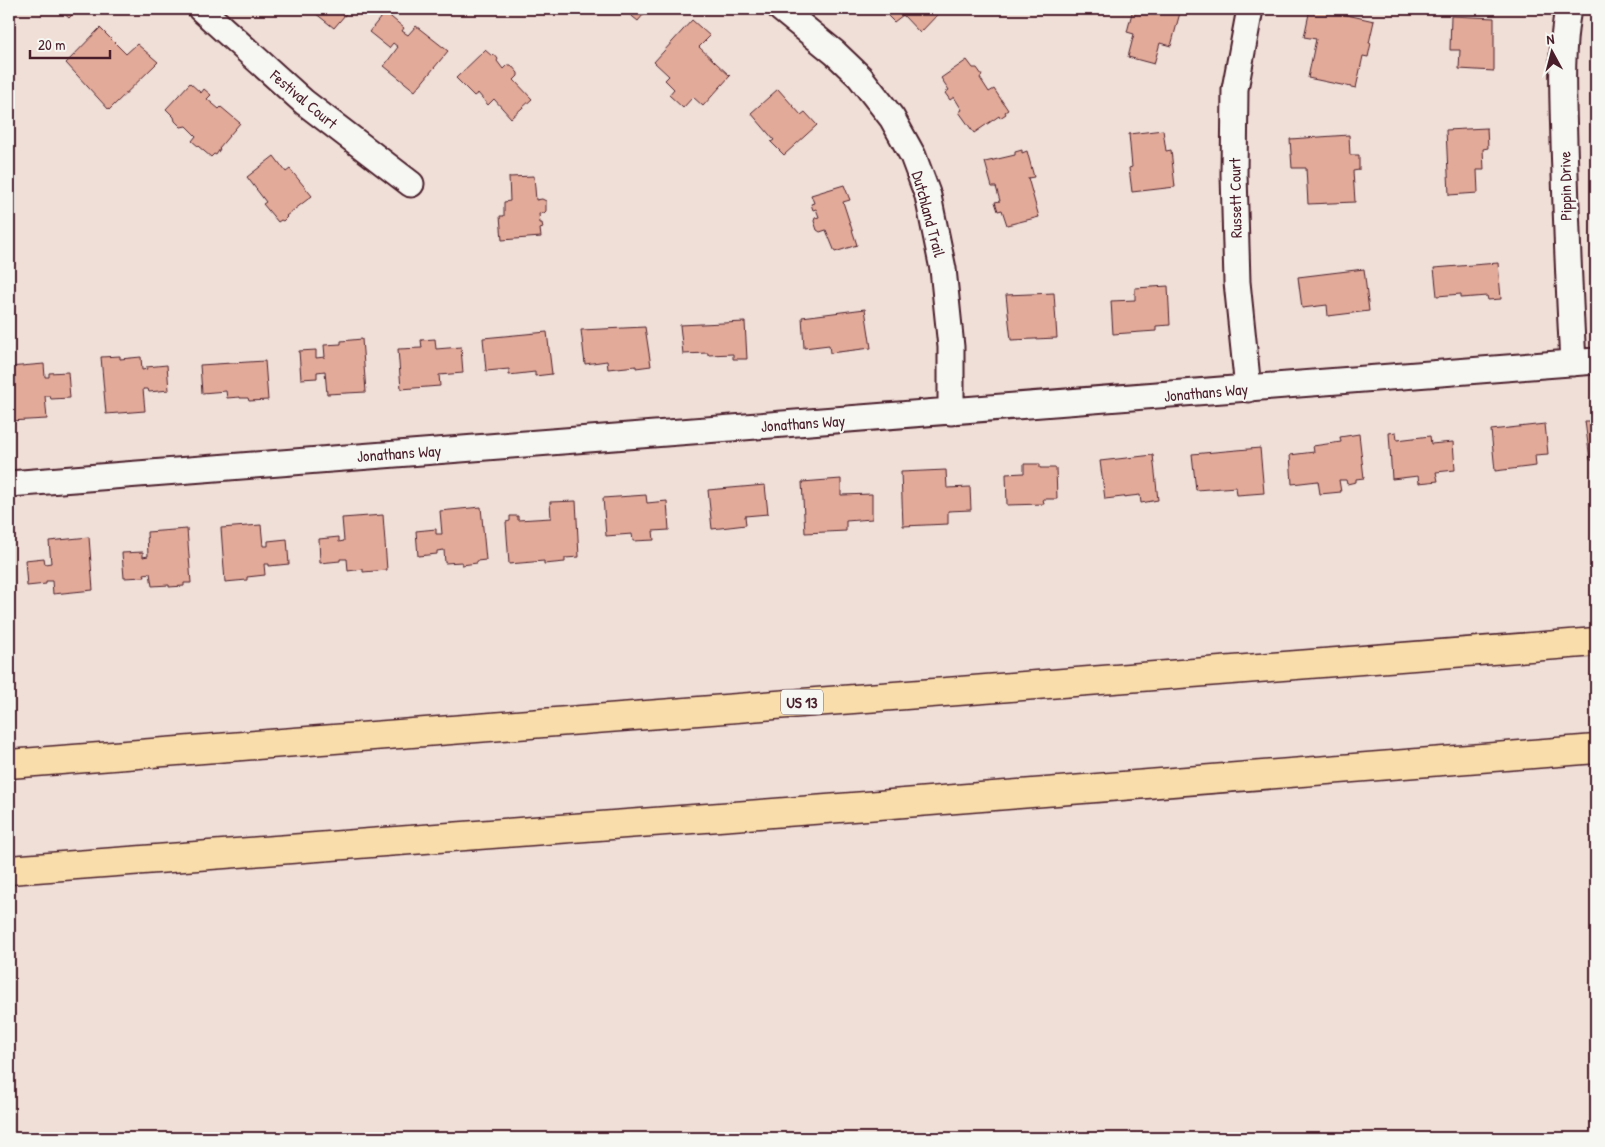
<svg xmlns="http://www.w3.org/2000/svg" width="1605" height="1147" viewBox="0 0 1605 1147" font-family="'Patrick Hand',sans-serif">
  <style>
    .building { fill: #e2aa99; stroke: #4a1f2b }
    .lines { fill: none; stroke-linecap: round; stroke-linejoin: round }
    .street-casing { stroke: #4a1f2b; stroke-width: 29 }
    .highway-casing { stroke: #4a1f2b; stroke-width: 31 }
    .street { stroke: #f6f6f2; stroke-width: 25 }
    .highway { stroke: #f9deab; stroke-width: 28 }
    .labels { text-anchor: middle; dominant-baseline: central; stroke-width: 4; stroke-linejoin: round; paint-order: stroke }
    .shield { fill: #f6f6f2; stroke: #7e6067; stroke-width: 1 }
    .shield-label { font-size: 15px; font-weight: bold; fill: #4a1f2b }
    .street-label { font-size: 16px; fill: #4a1f2b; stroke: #f6f6f2 }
  </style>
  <rect width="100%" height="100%" fill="#f0dfd7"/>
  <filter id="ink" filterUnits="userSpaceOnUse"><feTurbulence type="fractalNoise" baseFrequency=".02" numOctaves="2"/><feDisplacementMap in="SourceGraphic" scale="10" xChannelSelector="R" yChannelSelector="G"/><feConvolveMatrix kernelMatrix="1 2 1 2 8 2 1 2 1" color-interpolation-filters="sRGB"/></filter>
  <g filter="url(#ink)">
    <path class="building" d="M59 9H78L69 18Z
      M310 9H350L334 28Z
      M623 9H648L638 21Z
      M881 9H935L939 13 920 33 903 15 894 22Z
      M1133 9H1181L1171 46 1160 43 1154 64 1128 57 1134 34 1127 32Z
      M1310 9H1320L1374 21 1369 43H1371L1368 57 1363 56 1356 88 1308 78 1316 39 1304 37Z
      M385 12 404 28 402 31 408 35 416 26 448 51 415 91 384 66 398 47 393 43 389 48 369 32Z
      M1451 16 1494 18V71L1459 69 1460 50H1450Z
      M692 20 710 36 699 47 730 76 703 106 693 97 683 108 669 95 674 89 665 80 669 76 654 62Z
      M100 28 126 54 137 44 158 62 109 110 66 63Z
      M485 50 492 56 494 54 498 59 497 61 503 69 507 65H511L518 73V76L514 80 532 99 511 118 494 99 488 105 478 93 474 96 456 78Z
      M967 60 973 68H977L982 75 980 78 989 92 994 89 1008 110 1005 112 1006 114 1000 118 999 116 974 133 959 112 962 110 954 97 950 100 945 93 949 90 941 78Z
      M190 83 201 93 204 89 211 95 207 99 219 109 221 107 240 123 219 148 220 149 216 155 214 154 211 157 192 141 196 136 186 126 181 127 175 121 174 117 166 109Z
      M778 89 801 115 805 112 817 125 784 155 771 142 774 140 751 113Z
      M1487 128 1488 148 1483 149 1484 170H1477L1478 193 1449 195 1446 130Z
      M1163 130 1166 151 1171 150 1175 187 1132 192 1129 168 1132 167 1129 134Z
      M1349 135 1350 155H1359V170L1353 171 1355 202 1308 204 1306 168H1292L1290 139Z
      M1022 150V153L1027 151 1034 177 1028 178 1039 217 1007 225 1002 210 998 211 995 202 1000 201 996 187H992L985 162 1015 155V152Z
      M274 156 286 172 290 169 312 196 286 216 287 217 283 221 281 220 278 222 263 204 266 202 247 177Z
      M534 176 536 200 542 199 546 201V211L544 213 539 214 540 223H542L543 228 540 229 541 237 502 240 500 216H504V202L510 201 509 177Z
      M844 185 850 200 843 202 857 245 835 252 826 230 820 232 817 230 814 221 815 218 819 217 816 209 813 210 811 204 814 203 811 195Z
      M1498 263 1501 299 1488 300 1487 296 1461 298V294L1437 296 1434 268Z
      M1364 269 1369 311 1328 316 1327 305 1302 308 1298 277Z
      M1168 286 1170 325 1156 326V331L1113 334 1111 301 1135 300V288Z
      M1054 293 1057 338 1011 340 1006 295Z
      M865 309 871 348 830 353 829 345 804 348 802 317Z
      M745 322 747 359H733V354L708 355V353L683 354 680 325Z
      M645 327 651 366 636 368V366L608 369 607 361 585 364 581 330Z
      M547 332 552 374 535 376V372L509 375V369L486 371 483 338Z
      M362 339 366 392 327 394 325 371 317 372V378L301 379 299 351 316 350V358L325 357 324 345 341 344V341Z
      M435 339 436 349 461 347 463 373 439 375 440 386 401 389 398 349 422 348 421 340Z
      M120 356V359L141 357 142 370 147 369 146 367 167 365 169 390 149 392 148 389H143L145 411 106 414 101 357Z
      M265 361 268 400 249 401 248 398H240V397L227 398 226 391 202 393 200 365Z
      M44 364 45 377H49V373L68 372 70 398 51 399 50 396H45L47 419 9 421V367Z
      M1585 421H1596V460H1590Z
      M1545 424 1548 454 1535 455 1536 466 1495 471 1491 430Z
      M1396 432 1397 440 1430 436 1431 444 1453 442 1455 470 1436 472 1438 481 1419 483 1418 476 1392 479 1389 433Z
      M1359 434 1364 478 1356 479V482L1347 484 1346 480H1339L1341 492 1320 494 1318 481 1292 484 1290 455 1314 452 1313 446 1341 442 1340 437Z
      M1260 448 1264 493 1237 495 1236 487 1196 490 1192 454Z
      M1153 455 1158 500 1141 503 1140 495 1105 499 1100 461Z
      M1024 464H1040V468H1056L1057 499H1043L1044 504 1007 505 1006 474 1024 473Z
      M946 470 947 488 970 487 971 510 948 511V524L903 526 901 472Z
      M841 479V495L872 494V519L846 521V531L805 533 802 482Z
      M765 485 768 514 745 516 746 525 712 529 708 490Z
      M646 495 647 503 667 501 669 530 653 531 654 540 633 541 632 534 606 536 603 498Z
      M576 501 579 557 565 558V562L544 564V561L509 564 506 522 510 521V516H518V520L551 518 550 502Z
      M481 507 486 560 477 561V563L462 565V562L445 563 444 550 437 551V554L418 556 416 531 436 529V534H442L440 511Z
      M383 515 387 570 363 572V569L348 571 347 559H340V561L320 563 319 539 339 537V542L344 541 342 518Z
      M261 525 263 546H268V541L287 539 289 564 269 566V564H264L265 575 247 577V580L225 582 221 528Z
      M187 529 191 583H184V586L169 587V585L152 586 150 573 144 574 145 577 124 578 122 553 143 552V557L148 556 147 532Z
      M89 537 93 590 53 594 52 581H46V584L27 586 25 560 44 558 45 564 51 563 49 541Z"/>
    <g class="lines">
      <defs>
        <path id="street" d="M201 9 304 102 411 184
          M781 9 835 53 860 77 892 118 913 156 928 196 943 269 951 347V412
          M1568 9C1560 52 1563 98 1564 142 1566 215 1569 289 1573 363
          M1248 389 1237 282 1234 174 1235 89 1250 9
          M9 484 1596 361"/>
        <path id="highway" d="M9 764 1596 642
          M9 870 866 806 1596 749"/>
      </defs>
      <use href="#street" class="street-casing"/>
      <use href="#highway" class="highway-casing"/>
      <use href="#street" class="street"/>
      <use href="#highway" class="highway"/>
    </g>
  </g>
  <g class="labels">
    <rect class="shield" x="781" y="689.5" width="42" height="25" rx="4"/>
    <g class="shield-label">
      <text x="802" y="702">US 13</text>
    </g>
    <g class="street-label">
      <text transform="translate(304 99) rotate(40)">Festival Court</text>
      <text transform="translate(1565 186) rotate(-91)">Pippin Drive</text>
      <text transform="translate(1235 198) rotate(-91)">Russett Court</text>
      <text transform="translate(929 214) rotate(75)">Dutchland Trail</text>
      <text transform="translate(1206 392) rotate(-5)">Jonathans Way</text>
      <text transform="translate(803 423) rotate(-4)">Jonathans Way</text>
      <text transform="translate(399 453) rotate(-4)">Jonathans Way</text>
    </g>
  </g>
  <rect width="1605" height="1147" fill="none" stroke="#f6f6f2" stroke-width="30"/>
  <rect x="15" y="15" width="1575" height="1117" fill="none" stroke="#4a1f2b" stroke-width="2" filter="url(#ink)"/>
  <g transform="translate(1552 52) rotate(353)" stroke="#f6f6f2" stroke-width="4" paint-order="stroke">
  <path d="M0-4L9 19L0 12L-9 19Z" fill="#4a1f2b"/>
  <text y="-8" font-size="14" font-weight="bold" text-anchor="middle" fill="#4a1f2b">N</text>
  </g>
  <path d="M30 50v8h80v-8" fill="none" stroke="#4a1f2b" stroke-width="2.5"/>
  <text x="38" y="50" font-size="15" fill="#4a1f2b" stroke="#f6f6f2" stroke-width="4" paint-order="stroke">20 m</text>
</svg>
